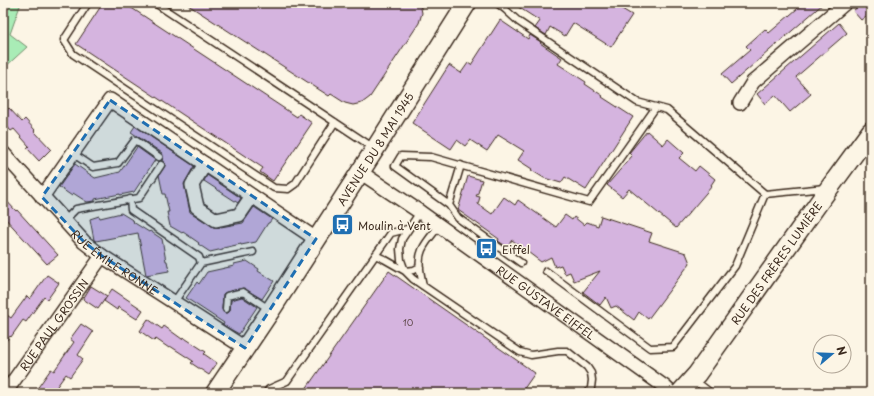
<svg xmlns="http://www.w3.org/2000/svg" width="874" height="396" viewBox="0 0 874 396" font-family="'Playpen Sans',sans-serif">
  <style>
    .green { fill: #a9ecb6; stroke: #728b6a }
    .building { fill: #d5b4df; stroke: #3b2a1e }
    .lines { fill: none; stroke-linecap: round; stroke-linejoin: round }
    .lane-casing { stroke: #3b2a1e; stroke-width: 9 }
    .street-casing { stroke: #3b2a1e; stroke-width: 16 }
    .secondary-casing { stroke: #3b2a1e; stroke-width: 21 }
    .lane { stroke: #fcf5e5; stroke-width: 6 }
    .street { stroke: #fcf5e5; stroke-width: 13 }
    .secondary { stroke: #fcf5e5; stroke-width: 18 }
    .marked { fill: #1f6fb2; fill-opacity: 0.2; stroke: #1f6fb2; stroke-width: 3; stroke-dasharray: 8 5; stroke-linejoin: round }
    .labels { text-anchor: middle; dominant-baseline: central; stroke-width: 3; stroke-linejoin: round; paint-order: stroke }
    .number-label { font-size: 9px; fill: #624c4e }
    .street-label { font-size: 11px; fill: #3b2a1e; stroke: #fcf5e5 }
    .poi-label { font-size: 11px; fill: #3b2a1e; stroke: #fcf5e5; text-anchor: start }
  </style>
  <rect width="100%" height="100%" fill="#fcf5e5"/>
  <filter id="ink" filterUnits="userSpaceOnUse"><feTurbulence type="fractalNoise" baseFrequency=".025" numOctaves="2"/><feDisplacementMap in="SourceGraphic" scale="8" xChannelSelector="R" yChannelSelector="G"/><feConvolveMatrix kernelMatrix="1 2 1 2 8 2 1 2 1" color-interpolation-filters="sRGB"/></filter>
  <g filter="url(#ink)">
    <path class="green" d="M3 3H21L10 34 27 47 3 69Z"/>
    <path class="building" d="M103 3H124L297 117 299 114 312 123 273 181 260 172 263 168 76 44Z
      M185 3H420L422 13 419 23 370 97 362 103 353 105 345 103 331 94 329 96Z
      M512 3H612L632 15 611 47 573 23 565 36 550 27 546 35 535 28 540 21Z
      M804 3H824L731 84 722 74 750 50 746 46 765 29 769 33Z
      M862 3H871V12L861 20 853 11Z
      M500 20 528 39 530 35 541 42 540 43 562 58 558 64 586 82 585 84 603 96 602 97 633 117 586 190 565 177 561 183 544 178 531 170 532 169 518 160 524 151 498 135 487 151 470 140 465 146 457 140 451 149 412 123 449 65 461 73 468 63 471 65Z
      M839 23 847 33 796 77 811 94 790 112 775 95 765 104 757 94Z
      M9 108 22 122 25 119 35 130 34 131 51 149 39 161 27 148 29 146 14 129 11 131 3 122V113Z
      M135 126 194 166 184 184 190 212 215 228 243 223 254 207 272 219 269 223H268L256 242 241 245V244L223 248V249L210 252 198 244 199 243 183 232 182 233 170 226 167 212H169L165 194H163L159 175 165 166V163L162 161 163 158V155L162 153 131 132Z
      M647 131 663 145 668 139 684 153 679 158 695 171 699 166 715 179 711 185 712 186 676 228 629 189 622 197 607 185 632 156 629 153Z
      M137 147 155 160 134 192 120 195V194L95 199V201L87 202 73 193 72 196 59 187 75 164 95 178 120 172Z
      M207 175 241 198 238 203 204 181Z
      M468 176 482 180 478 193 476 196 480 197 478 204 492 214 504 197 515 205 518 200 556 227 565 215 572 220 574 217 584 225 587 222 598 226 601 216 652 233 649 241 686 253 690 263 648 319 639 312 634 320 616 306 611 308 606 297 600 305 583 292 600 271 574 281 570 272 565 274 561 265 555 267 551 257 541 262 512 240 507 247 498 241 499 239 458 210Z
      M3 197 16 211 17 210 58 255 47 264 3 216Z
      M121 213 134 221 133 222 149 232 150 231 162 239 166 261H167L169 271 146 275 138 233 96 241 94 240 90 219 99 216 100 218Z
      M247 261 259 269 258 271 274 281 262 299 243 288 226 292 223 294 222 309 224 313H228L230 311 231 300 242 297 257 307 239 334 223 325 224 323 186 298 197 282 199 284 207 272 234 266V264Z
      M389 271 535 373 521 393H303Z
      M47 275 59 283 47 300 44 297 26 322 23 320 11 337 10 336 3 345V312L11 318 27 296 30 299Z
      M91 286 107 296 98 309 83 299Z
      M112 289 143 310 137 319 118 307 117 310 104 301Z
      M148 319 162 329 164 326 182 339 183 337 206 352 204 354 217 363 209 375 191 363 193 361 170 346 169 348 156 339 154 341 140 331Z
      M81 324 93 332 78 355 83 359 70 377 66 374 52 393H34L51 369 54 371 74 342 70 339Z"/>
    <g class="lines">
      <defs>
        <path id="lane" d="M88 3 64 40 73 54 274 188 288 189 295 184 335 122
          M155 3 374 148
          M497 3 506 10 519 22 637 102 667 110 765 194 825 188
          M72 153 93 167 118 163 135 140 159 157
          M461 165 449 205 395 166 401 156 431 157 589 202 656 107
          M130 199 131 210 199 257 201 263
          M449 205 458 218 521 263
          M420 212 402 239 400 249 401 260 405 271 413 279 520 352 531 355 558 351H567L587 367 591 373 592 380 591 388 588 393
          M64 221 76 209 139 198 161 165
          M375 255 384 259 405 271 414 270 420 267
          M546 271 650 348 673 347 735 266 765 194
          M423 286C421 275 417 261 422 250 426 241 433 234 439 226
          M174 302 201 263 253 252
          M226 309 227 296 243 292 269 309
          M694 380 711 393
          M266 393 269 389 287 381 391 233 407 229"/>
        <g id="street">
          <path d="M740 103 753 82 845 3"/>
          <path id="s1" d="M3 153 84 242 102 256 245 348"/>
          <path d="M205 164 192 185 197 207 216 220 239 215 252 196"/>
          <path id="s2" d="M360 172 420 212 665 387 671 393"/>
          <path d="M42 197 110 100 316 239"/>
          <path id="s3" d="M5 393 102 256"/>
        </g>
        <g id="secondary">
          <path id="s4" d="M215 393 271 310 375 149 467 3"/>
          <path id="s5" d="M680 393 697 374 822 198 871 131"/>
        </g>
      </defs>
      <use href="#lane" class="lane-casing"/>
      <use href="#street" class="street-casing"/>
      <use href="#secondary" class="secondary-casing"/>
      <use href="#lane" class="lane"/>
      <use href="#street" class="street"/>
      <use href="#secondary" class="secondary"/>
    </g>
  </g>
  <path class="marked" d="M110 100 316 239 245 348 102 256 84 242 42 197Z"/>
  <defs>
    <symbol id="bus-square" viewBox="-11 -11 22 22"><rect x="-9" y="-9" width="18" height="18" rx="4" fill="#1f6fb2" stroke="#fcf5e5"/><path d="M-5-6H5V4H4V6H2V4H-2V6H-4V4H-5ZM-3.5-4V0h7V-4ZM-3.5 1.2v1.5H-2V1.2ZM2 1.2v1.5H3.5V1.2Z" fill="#fff"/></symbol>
  </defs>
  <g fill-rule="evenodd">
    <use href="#bus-square" x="330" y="212" width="25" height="25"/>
    <use href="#bus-square" x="474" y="236" width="25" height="25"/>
  </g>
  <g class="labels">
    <g class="number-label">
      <text x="408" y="322">10</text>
    </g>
    <g class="street-label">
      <text stroke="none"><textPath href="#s4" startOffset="292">AVENUE DU 8 MAI 1945</textPath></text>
      <text stroke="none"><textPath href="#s1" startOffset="157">RUE ÉMILE RONNE</textPath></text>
      <text stroke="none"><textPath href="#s5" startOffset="162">RUE DES FRÈRES LUMIÈRE</textPath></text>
      <text stroke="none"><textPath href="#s2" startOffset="227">RUE GUSTAVE EIFFEL</textPath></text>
      <text stroke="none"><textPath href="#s3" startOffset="84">RUE PAUL GROSSIN</textPath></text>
    </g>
    <g class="poi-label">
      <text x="358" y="225">Moulin à Vent</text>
      <text x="502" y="249">Eiffel</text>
    </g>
  </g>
  <rect width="874" height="396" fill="none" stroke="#fcf5e5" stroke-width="16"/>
  <rect x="8" y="8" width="858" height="380" fill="none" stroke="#3b2a1e" stroke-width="1.5" filter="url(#ink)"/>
  <g transform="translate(832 354) rotate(71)"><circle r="19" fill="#fcf5e5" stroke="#afa495"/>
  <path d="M0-3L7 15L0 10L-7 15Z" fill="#1f6fb2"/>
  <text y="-6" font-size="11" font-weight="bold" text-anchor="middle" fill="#3b2a1e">N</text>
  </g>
</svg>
